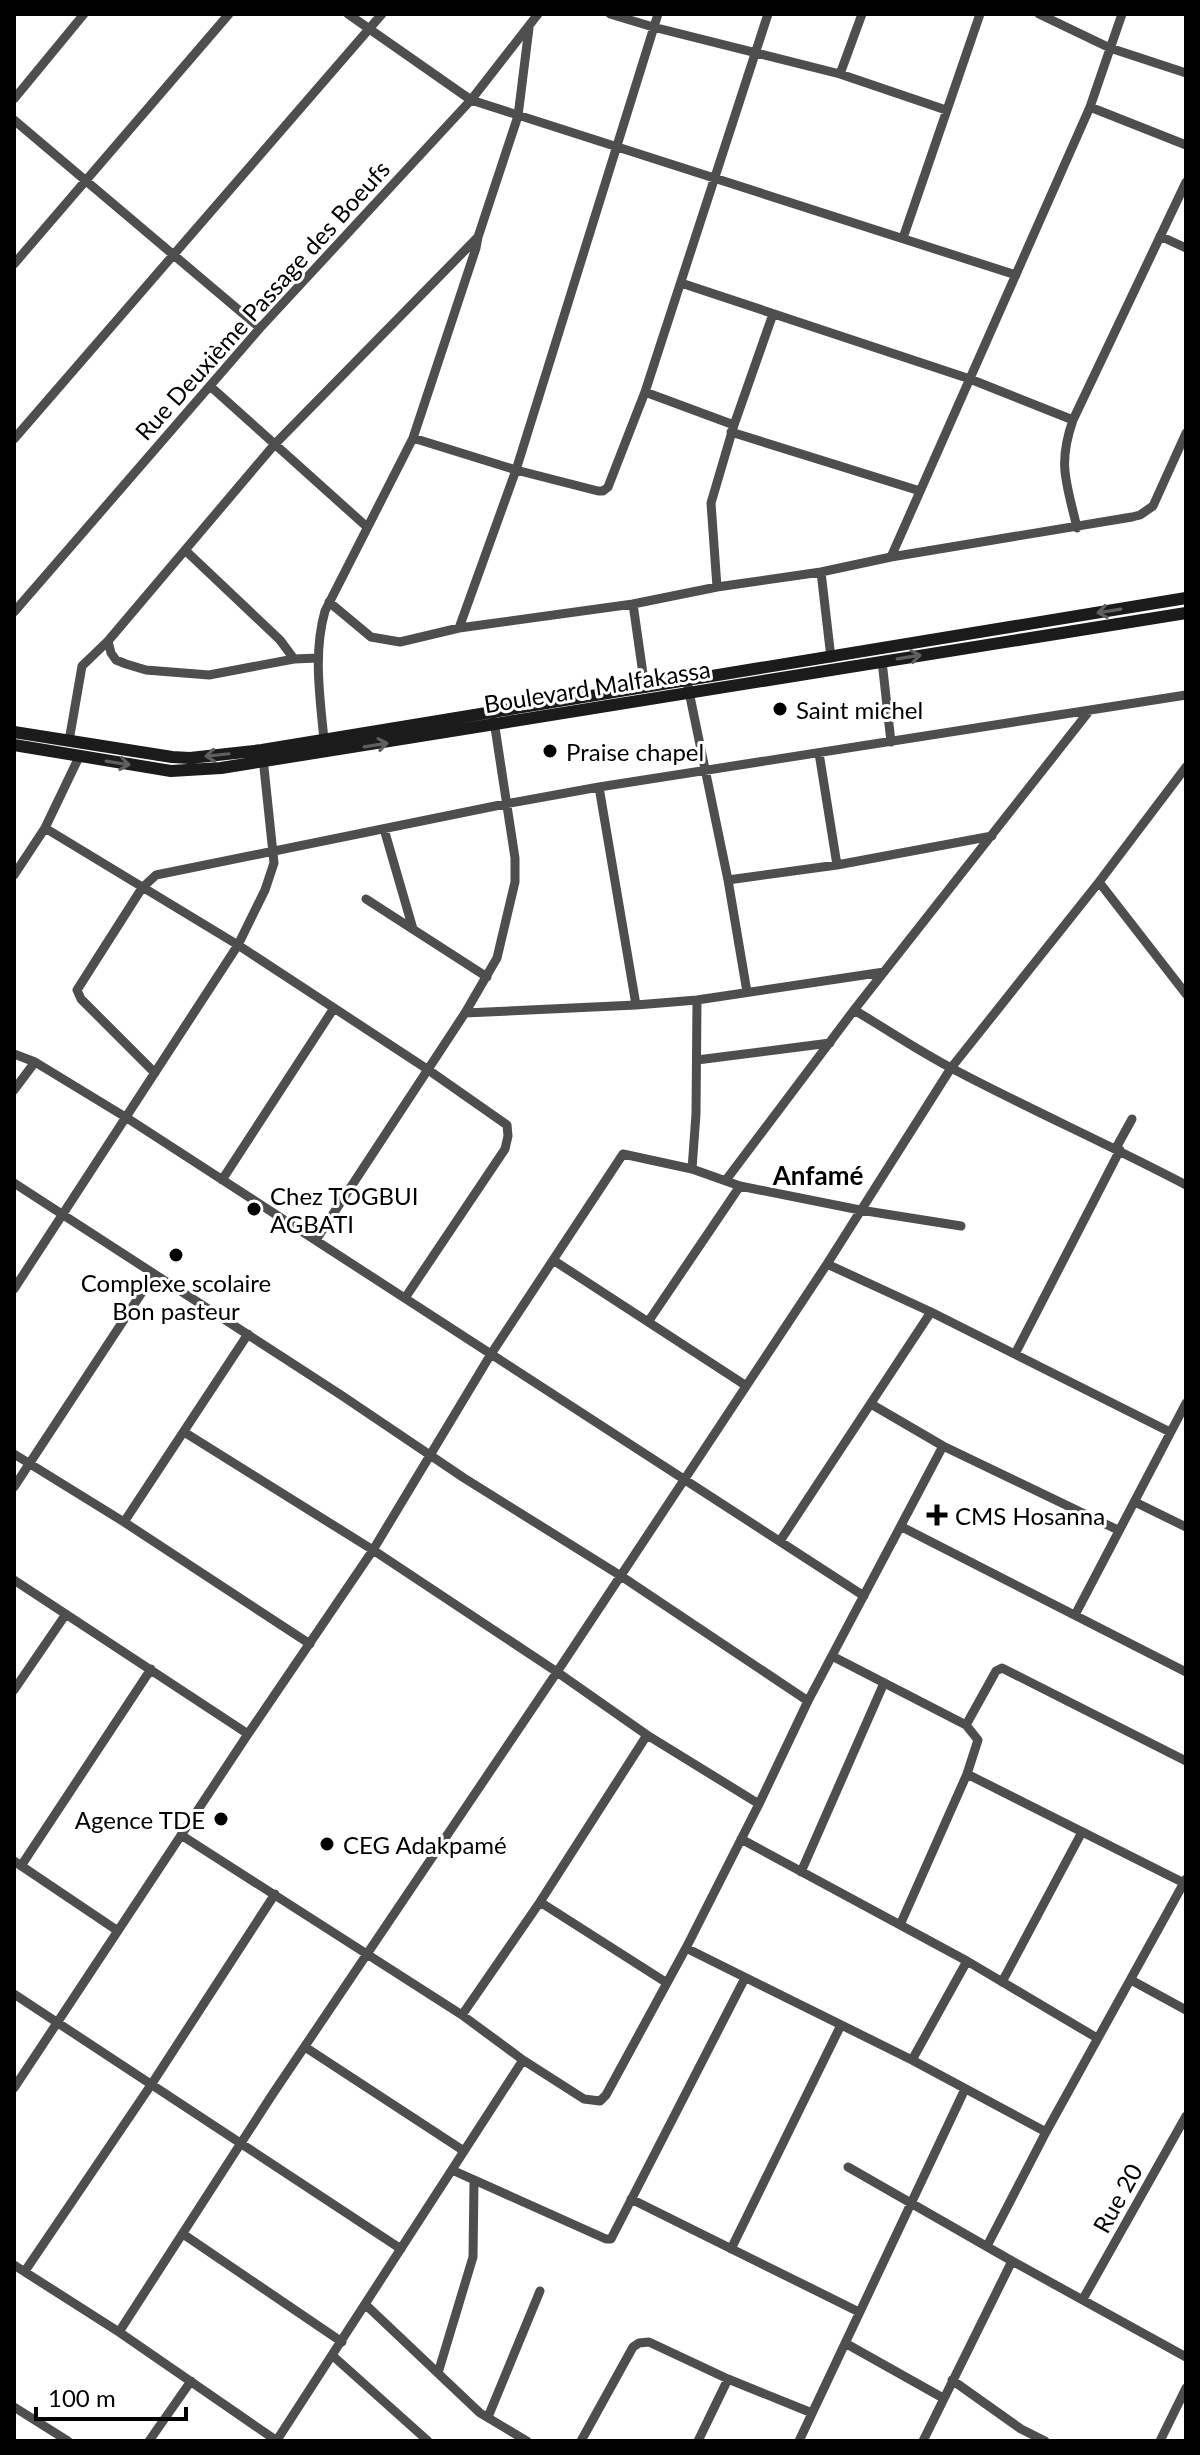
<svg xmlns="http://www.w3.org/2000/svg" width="1200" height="2455" viewBox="0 0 1200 2455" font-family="Lato,sans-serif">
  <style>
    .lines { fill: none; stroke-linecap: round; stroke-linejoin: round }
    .minor { stroke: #4e4e4e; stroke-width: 9 }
    .secondary { stroke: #1b1b1b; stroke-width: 12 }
    .oneway { stroke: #5f5f5f }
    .poi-dot { fill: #000; stroke: #fff; stroke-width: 3 }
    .labels { text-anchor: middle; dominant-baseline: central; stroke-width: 6; stroke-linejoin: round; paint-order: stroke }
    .street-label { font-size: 24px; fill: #000; stroke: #fff }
    .poi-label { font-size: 24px; fill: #000; stroke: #fff; text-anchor: start }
    .neighbourhood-label { font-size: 26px; font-weight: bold; fill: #000; stroke: #fff }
  </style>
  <rect width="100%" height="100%" fill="#fff"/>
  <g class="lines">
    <path class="minor" d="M348 14 471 100 1016 275
      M610 14 653 27 840 74 946 110
      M1039 14 1110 48 1186 73
      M840 74 862 14
      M14 99 84 14
      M1090 107 1186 145
      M14 120 260 328
      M1160 236 1186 248
      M903 238 980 14
      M14 264 229 14
      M681 283 970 379 1073 420
      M210 386 367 527
      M645 392 734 425
      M731 432 920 491
      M413 438 516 470 598 491H603L608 487 645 392 768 14
      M14 439 382 14
      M1077 528C1067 483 1057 466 1073 420L1186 182
      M186 551 280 640 294 659
      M891 557 1090 107 1122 14
      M821 572 831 658
      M717 587 711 503 734 425 773 314
      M329 602 371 637 400 642 459 628 633 604 717 587 821 572 891 557 1132 517 1140 515 1153 506 1186 433
      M633 604 645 688
      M14 612 260 328 471 100 538 14
      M459 628 516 470 658 14
      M318 658 294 659 209 675 146 670 126 664 116 660 111 653 108 641 274 445 478 237
      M882 661 891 742
      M687 682 728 880 747 992
      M324 740C320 697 313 653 325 611L413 438 476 248 478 237 518 116 529 28
      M69 741 82 666 108 641
      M819 753 837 865
      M599 787 636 1005
      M45 828 238 945 427 1069 507 1125 508 1136 505 1149 405 1298
      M384 829 413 929
      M14 875 45 828 79 757
      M728 880 837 865 992 836
      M1099 882 1186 994
      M366 899 487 977
      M854 1010C888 1030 920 1052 955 1070 1031 1110 1110 1145 1186 1185
      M465 1013 636 1005 697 1000 884 972
      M14 1054 35 1062 127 1118 864 1596
      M697 1060 830 1043
      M155 1073 81 999 77 990 142 888 156 875 505 804 599 787 1186 695
      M14 1090 35 1062
      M1116 1148 1132 1119
      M692 1169 696 1114 697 1000
      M222 1180 334 1008
      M726 1180 854 1010 1090 710
      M14 1183 341 1395 464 1478 621 1576 808 1701
      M316 1240 465 1013 497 958 515 882V858L494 721
      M553 1260 745 1385
      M827 1264 931 1312 1170 1432
      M14 1289 238 945 265 890 274 863 263 758
      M648 1322 740 1186
      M1015 1354 1120 1150
      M871 1404 943 1446 1118 1530
      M184 1432 373 1550 557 1672 647 1735 759 1804
      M14 1454 124 1522 310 1644
      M14 1487 154 1274
      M1135 1502 1186 1527
      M124 1522 248 1334
      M902 1527 1186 1672
      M780 1541 931 1312
      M14 1580 248 1734
      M1075 1615 1186 1403
      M832 1656 966 1725 978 1740 967 1774 900 1925
      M14 1690 66 1614
      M966 1725 996 1671 1002 1668 1186 1761
      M967 1774 1186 1884
      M181 1835 462 2015 523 2060 584 2099 600 2101 606 2095 686 1948 759 1804 808 1701 943 1446
      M741 1839 967 1961 1097 2038
      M14 1861 118 1931
      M21 1866 151 1669
      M801 1872 884 1683
      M540 1902 667 1983
      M686 1948 912 2060 1046 2132
      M1131 1980 1186 2010
      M1002 1982 1082 1832
      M14 1994 401 2249
      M462 2015 540 1902 647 1735
      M305 2047 464 2151
      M912 2060 967 1961
      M14 2088 248 1734 373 1550 491 1354 623 1154 692 1169 740 1186 860 1210 961 1226
      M848 2167 1012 2261 1186 2357
      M452 2170 606 2239H611L745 1978
      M631 2199 859 2312
      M183 2234 342 2342
      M987 2246 1046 2132 1186 1879
      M731 2249 841 2025
      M14 2265 119 2332 277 2441
      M25 2271 151 2085 275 1894
      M1083 2299 1186 2116
      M366 2305 480 2413 527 2441
      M119 2332 272 2095 557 1672 827 1264 951 1068 1099 882 1186 767
      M845 2343 943 2398
      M333 2356 428 2441
      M438 2373 473 2257 474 2182
      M952 2380 1021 2429 1045 2441
      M14 2407 68 2441
      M488 2417 540 2291
      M277 2440 523 2060
      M149 2441 191 2381
      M581 2441 633 2347 639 2343 649 2342 728 2379 812 2413
      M698 2441 728 2379
      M799 2441 965 2089
      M923 2441 1012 2261
      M1160 2441 1186 2388"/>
    <path class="secondary" d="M14 732 172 757 190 758 262 750 1186 598
      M14 745 171 771 221 768 1186 613"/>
  </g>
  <defs><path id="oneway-shaft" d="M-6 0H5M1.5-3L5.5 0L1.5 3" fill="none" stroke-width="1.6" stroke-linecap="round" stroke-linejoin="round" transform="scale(2)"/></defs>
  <g class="oneway">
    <use href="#oneway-shaft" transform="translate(1109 611) rotate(171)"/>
    <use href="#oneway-shaft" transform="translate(909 657) rotate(-9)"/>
    <use href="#oneway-shaft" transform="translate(376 745) rotate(-9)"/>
    <use href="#oneway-shaft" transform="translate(217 755) rotate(174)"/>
    <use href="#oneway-shaft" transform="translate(118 763) rotate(9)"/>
  </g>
  <g class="poi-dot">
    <circle cx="780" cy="709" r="8"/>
    <circle cx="550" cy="751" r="8"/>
    <circle cx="254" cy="1209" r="8"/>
    <circle cx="176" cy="1255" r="8"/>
    <path d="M933 1503h8v8h8v8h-8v8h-8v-8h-8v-8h8z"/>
    <circle cx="221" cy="1819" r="8"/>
    <circle cx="327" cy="1844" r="8"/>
  </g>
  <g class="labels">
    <g class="street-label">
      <text transform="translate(262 300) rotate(-48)">Rue Deuxième Passage des Boeufs</text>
      <text transform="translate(597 686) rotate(-9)">Boulevard Malfakassa</text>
      <text transform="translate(1117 2198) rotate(-61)">Rue 20</text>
    </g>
    <g class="poi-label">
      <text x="796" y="709">Saint michel</text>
      <text x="566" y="751">Praise chapel</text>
      <text x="270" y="1195">Chez TOGBUI<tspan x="270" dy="28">AGBATI</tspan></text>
      <text x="176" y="1282" text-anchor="middle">Complexe scolaire<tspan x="176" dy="28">Bon pasteur</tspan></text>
      <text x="955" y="1515">CMS Hosanna</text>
      <text x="205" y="1819" text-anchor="end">Agence TDE</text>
      <text x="343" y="1844">CEG Adakpamé</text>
    </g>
    <g class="neighbourhood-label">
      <text x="818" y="1175">Anfamé</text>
    </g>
  </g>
  <rect width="1200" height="2455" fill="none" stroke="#000000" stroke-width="32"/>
  <path d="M36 2407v12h150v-12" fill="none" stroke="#000000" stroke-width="4"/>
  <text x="48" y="2407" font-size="24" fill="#000000" stroke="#ffffff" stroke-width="6" paint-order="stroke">100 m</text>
</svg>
